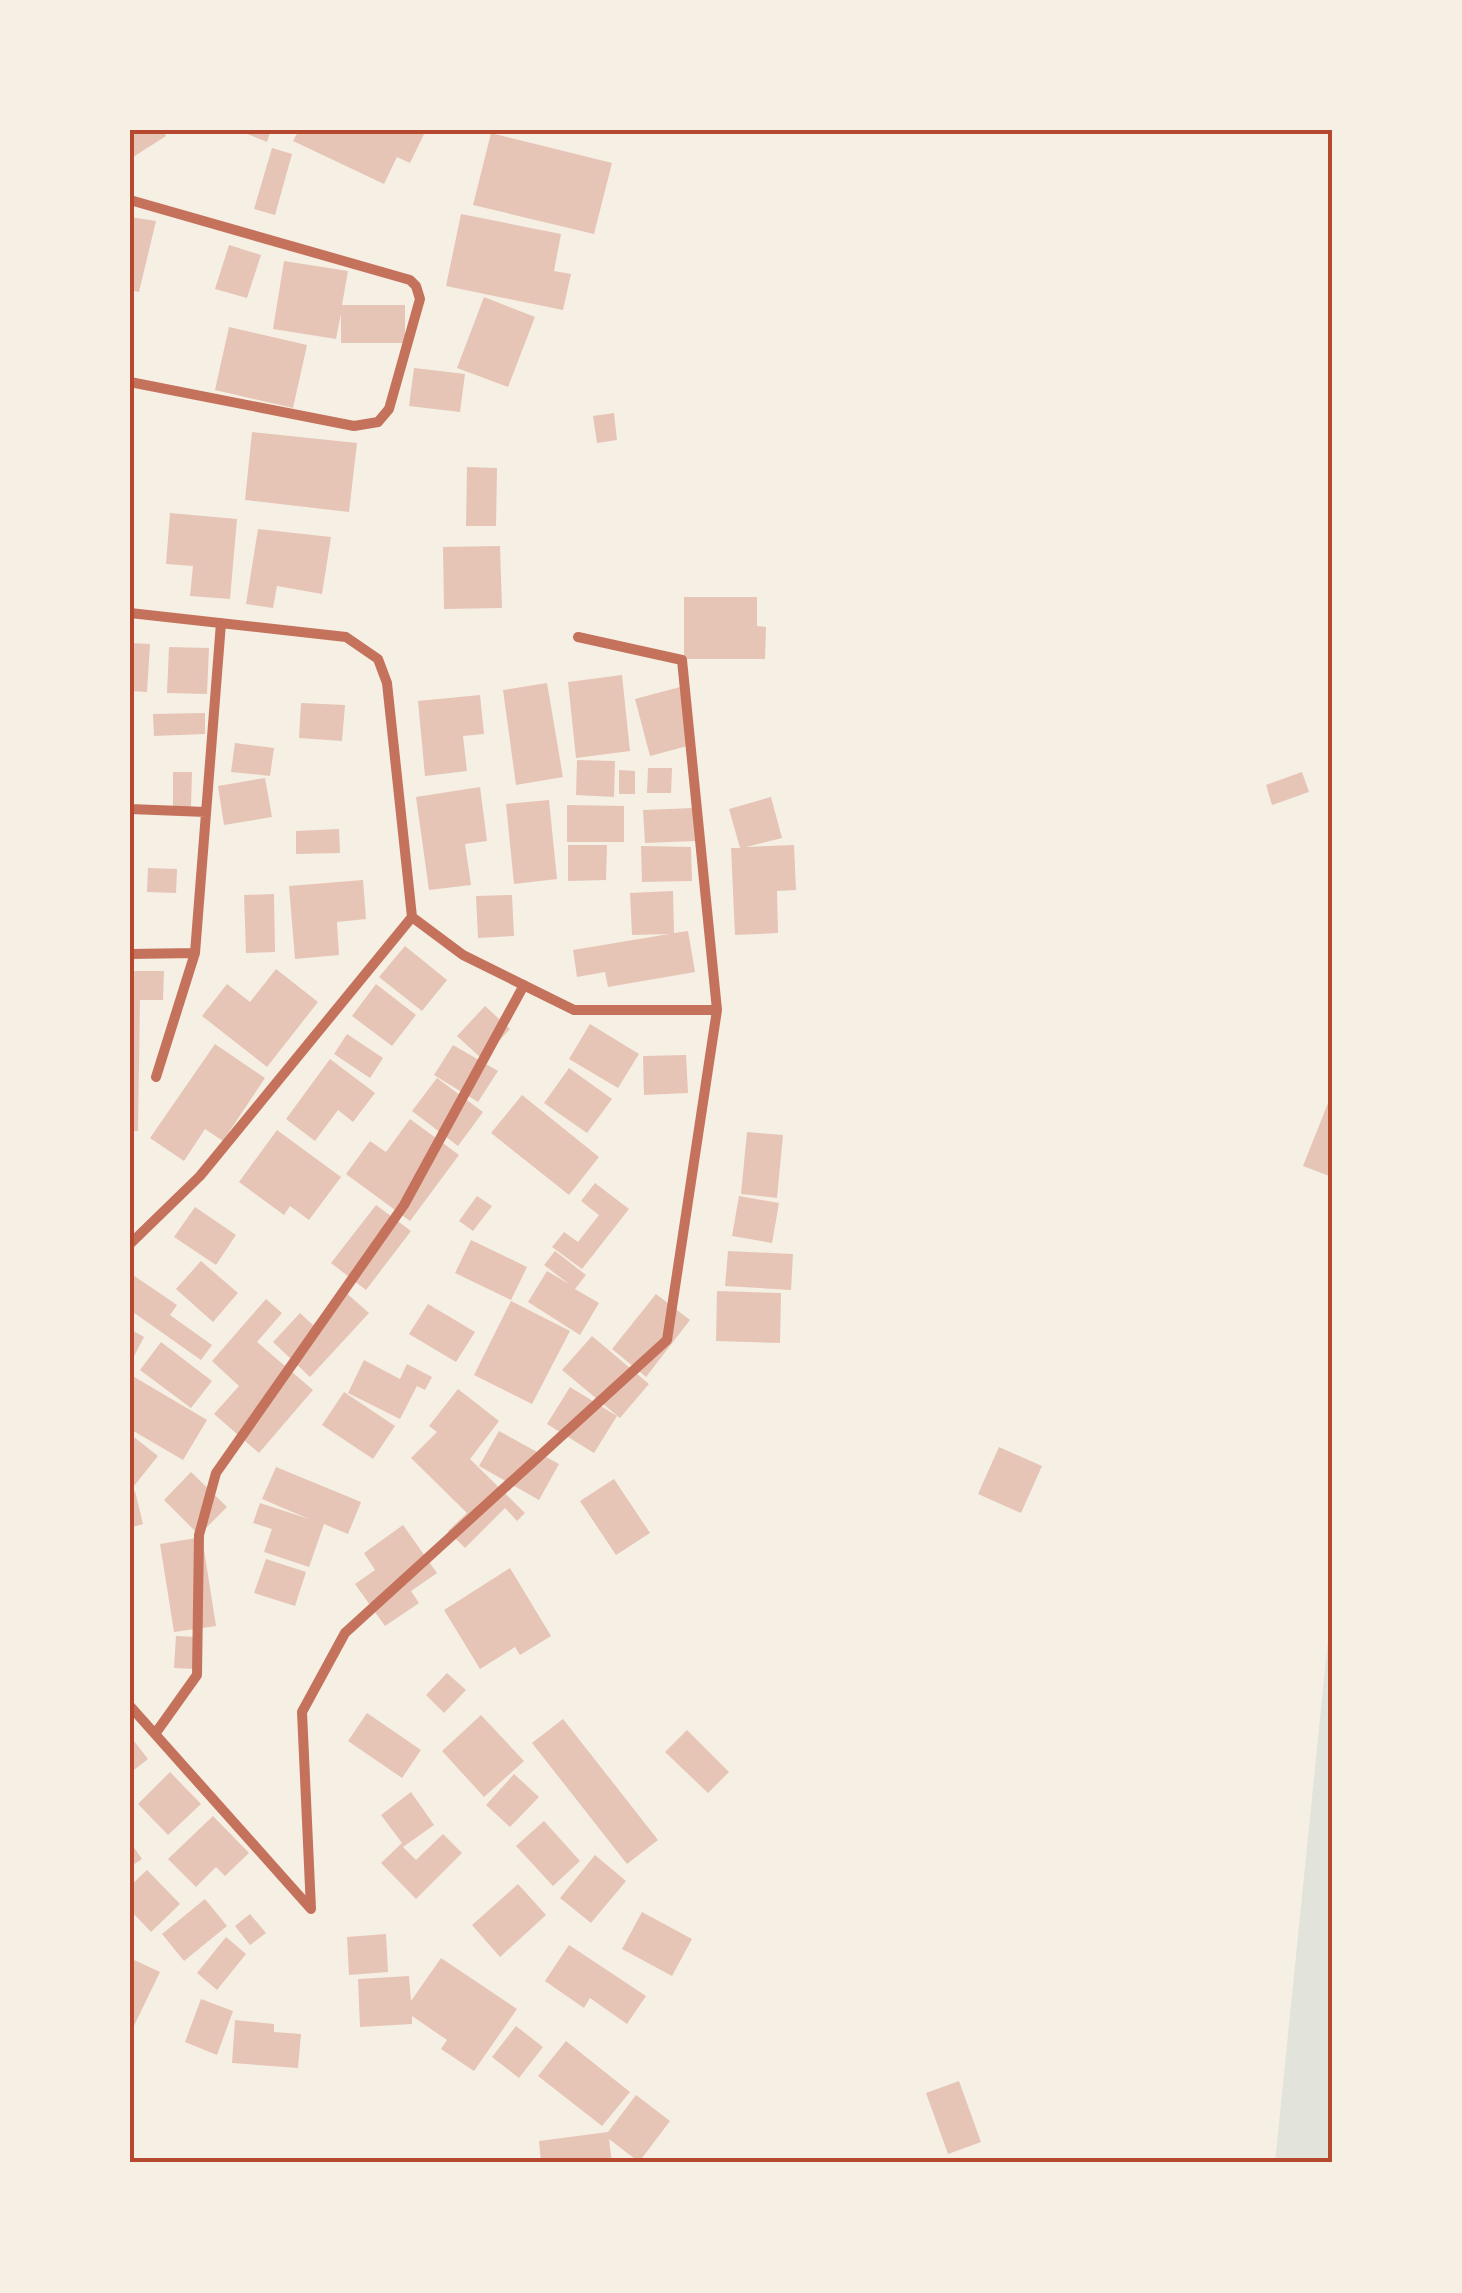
<svg xmlns="http://www.w3.org/2000/svg" width="1462" height="2293" viewBox="0 0 1462 2293" font-family="Roboto,sans-serif">
  <style>
    .green { fill: #e2e4dc }
    .building { fill: #e6c5b7 }
    .lines { fill: none; stroke-linecap: round; stroke-linejoin: round }
    .minor { stroke: #c5725c; stroke-width: 10 }
    .neatline { fill: none; stroke: #b5482f; stroke-width: 4 }
  </style>
  <rect width="100%" height="100%" fill="#f6efe4"/>
  <path class="green" d="M1332 1600V2163H1275Z"/>
  <path class="building" d="M130 130H163L166 136 130 159Z
    M237 130H271L267 142Z
    M299 130H426L410 163 397 157 384 184 293 141Z
    M491 133 612 163 594 234 473 205Z
    M272 148 292 154 275 215 254 209Z
    M461 214 561 234 554 271 571 274 563 310 446 286Z
    M130 217 156 221 139 292 130 290Z
    M229 245 261 255 247 298 215 289Z
    M284 261 348 271 342 305H405V343H341V314L336 339 273 329Z
    M484 297 535 317 508 387 457 368Z
    M229 327 307 345 293 408 215 390Z
    M414 368 465 374 460 412 409 406Z
    M614 413 617 440 597 443 593 416Z
    M252 432 357 443 349 512 245 500Z
    M467 467 497 468 496 526H466Z
    M170 513 237 519 230 599 190 596 193 566 166 564Z
    M258 529 331 537 322 594 277 586 273 608 246 604Z
    M500 546 502 608 444 609 443 547Z
    M684 597H757V626L766 627 765 659H684Z
    M130 643 150 644 147 692 130 691Z
    M169 647 209 648 207 694 167 693Z
    M622 675 630 751 576 758 568 682Z
    M547 683 563 777 516 785 503 690Z
    M680 687 695 744 650 756 635 699Z
    M480 695 484 734 463 736 467 771 425 776 418 701Z
    M301 703 345 705 342 741 299 738Z
    M205 713V734L154 736 153 714Z
    M235 743 274 748 270 776 231 772Z
    M577 760 615 761 614 797 576 795Z
    M648 768H672L671 793H647Z
    M619 770 635 771V794H619Z
    M173 772H192L191 807H173Z
    M1302 772 1309 792 1272 805 1266 785Z
    M265 778 272 817 224 825 218 786Z
    M480 787 487 841 465 844 471 885 429 890 416 797Z
    M771 797 782 838 746 847 794 845 796 890 777 891 778 933 735 935 731 848H740L729 809Z
    M549 800 557 879 514 884 506 804Z
    M567 805 624 806V842H567Z
    M693 808 695 841 645 843 643 810Z
    M339 829 340 853 296 854V831Z
    M568 845H607L606 880 568 881Z
    M641 846 691 847 692 881 642 882Z
    M148 868 177 869 176 893 147 892Z
    M363 880 366 919 337 922 339 955 295 959 289 886Z
    M673 891 674 933 688 931 695 972 608 987 605 972 577 977 573 950 669 934 632 935 630 893Z
    M274 894 275 952 246 953 244 895Z
    M512 895 514 936 478 938 476 896Z
    M405 946 447 980 422 1011 379 977Z
    M276 969 318 1002 267 1067 202 1016 227 984 250 1002Z
    M130 971H164L163 1000H140L138 1131H130Z
    M376 984 416 1015 392 1046 352 1016Z
    M485 1006 510 1029 482 1059 457 1036Z
    M590 1024 639 1054 618 1088 569 1059Z
    M347 1034 383 1058 370 1078 334 1054Z
    M215 1044 265 1078 223 1141 205 1129 184 1161 150 1138Z
    M453 1045 498 1071 478 1102 434 1075Z
    M686 1055 688 1093 644 1095 643 1056Z
    M330 1059 375 1093 353 1122 338 1110 315 1141 286 1119Z
    M569 1068 612 1099 587 1133 544 1103Z
    M437 1078 483 1112 458 1146 412 1111Z
    M1332 1093V1177L1303 1166Z
    M522 1095 599 1157 569 1195 491 1133Z
    M410 1119 459 1155 410 1221 346 1174 370 1141 386 1152Z
    M277 1130 341 1177 309 1220 290 1206 284 1215 239 1182Z
    M747 1132 783 1135 777 1198 741 1194Z
    M595 1183 629 1209 582 1269 552 1247 564 1232 578 1242 599 1215 581 1201Z
    M477 1196 492 1206 473 1231 459 1221Z
    M739 1196 779 1203 772 1243 732 1236Z
    M376 1205 411 1231 366 1290 331 1263Z
    M195 1207 236 1235 216 1265 174 1237Z
    M471 1240 527 1267 511 1300 455 1273Z
    M555 1251 586 1275 575 1289 599 1303 580 1335 528 1302 547 1271 569 1284 544 1265Z
    M728 1251 793 1254 791 1290 725 1286Z
    M201 1261 238 1293 213 1322 176 1289Z
    M130 1273 177 1305 170 1315 212 1345 201 1360 130 1310Z
    M344 1291 369 1313 310 1377 273 1342 300 1313 313 1325Z
    M717 1291 781 1293 780 1343 716 1341Z
    M656 1294 690 1320 646 1377 612 1349Z
    M266 1299 282 1313 257 1342 313 1390 259 1453 214 1414 239 1386 212 1361Z
    M511 1301 570 1331 532 1404 474 1375Z
    M428 1304 475 1332 456 1362 409 1334Z
    M130 1329 144 1337 130 1364Z
    M592 1336 649 1384 620 1418 562 1370Z
    M161 1342 212 1381 191 1408 140 1370Z
    M364 1360 400 1379 407 1364 432 1377 425 1390 417 1386 400 1419 348 1393Z
    M131 1375 207 1420 183 1460 130 1429Z
    M570 1387 617 1416 594 1453 547 1424Z
    M458 1389 499 1421 470 1459 525 1513 517 1521 505 1508 465 1548 448 1531 467 1513 411 1458 437 1432 429 1426Z
    M344 1392 395 1426 373 1459 322 1425Z
    M499 1431 559 1464 539 1500 479 1466Z
    M130 1434 158 1456 130 1491Z
    M999 1447 1042 1466 1021 1513 978 1494Z
    M276 1467 361 1502 348 1534 324 1524 309 1567 264 1552 272 1529 253 1523 260 1503 309 1519 262 1499Z
    M191 1472 227 1507 199 1535 164 1500Z
    M614 1479 650 1533 616 1555 580 1501Z
    M135 1491 143 1524 130 1528V1492Z
    M403 1525 437 1573 411 1591 419 1603 385 1626 355 1584 375 1570 364 1553Z
    M202 1537 216 1626 174 1632 160 1544Z
    M266 1559 306 1572 295 1606 254 1593Z
    M510 1568 551 1636 520 1655 515 1647 480 1669 444 1610Z
    M176 1636 196 1637 195 1669 174 1668Z
    M447 1673 466 1690 444 1713 426 1695Z
    M367 1713 421 1750 402 1778 348 1741Z
    M481 1715 524 1761 484 1797 442 1751Z
    M563 1719 658 1840 627 1864 532 1743Z
    M687 1730 729 1772 708 1793 665 1752Z
    M130 1736 148 1759 130 1773Z
    M170 1772 201 1804 168 1835 138 1804Z
    M514 1774 539 1797 510 1827 486 1805Z
    M411 1792 434 1825 403 1847 416 1860 443 1834 462 1853 416 1899 381 1863 402 1843 381 1815Z
    M213 1816 249 1853 225 1876 216 1867 196 1887 168 1859Z
    M544 1821 580 1861 553 1886 516 1846Z
    M130 1842 142 1859 130 1867Z
    M595 1855 626 1881 591 1923 560 1898Z
    M147 1870 180 1904 151 1932 130 1910V1886Z
    M518 1884 546 1915 500 1957 472 1925Z
    M205 1899 227 1926 184 1961 162 1934Z
    M642 1912 692 1939 672 1976 622 1949Z
    M250 1914 266 1933 250 1945 235 1926Z
    M386 1934 388 1972 349 1975 347 1937Z
    M226 1937 246 1954 217 1990 197 1973Z
    M569 1945 646 1996 627 2024 590 1998 584 2008 545 1981Z
    M130 1958 160 1972 130 2034Z
    M441 1958 517 2009 474 2071 441 2049 447 2040 412 2016V2024L360 2027 358 1979 409 1976 411 2001Z
    M201 1999 233 2011 217 2055 185 2042Z
    M235 2020 274 2024V2032L301 2034 298 2068 232 2063Z
    M516 2026 543 2047 519 2078 492 2057Z
    M566 2041 630 2092 602 2126 538 2076Z
    M959 2081 981 2142 948 2154 926 2093Z
    M636 2095 670 2121 639 2162 609 2139 612 2163H541L539 2141 608 2132Z"/>
  <g class="lines">
    <path class="minor" d="M130 200 410 280 416 286 420 299 389 409 378 422 354 426 130 382
      M130 613 346 637 378 659 387 683 412 917 200 1176 130 1244
      M578 637 682 660 717 1010
      M130 809 206 812
      M130 954 195 953
      M156 1077 195 953 221 623
      M130 1706 311 1909 302 1712 345 1633 667 1340 717 1010H574L463 955 412 917
      M155 1734 197 1675 199 1535 216 1473 404 1205 524 985"/>
  </g>
  <rect width="1462" height="2293" fill="none" stroke="#f6efe4" stroke-width="265"/>
  <rect x="132" y="132" width="1198" height="2028" class="neatline"/>
</svg>
